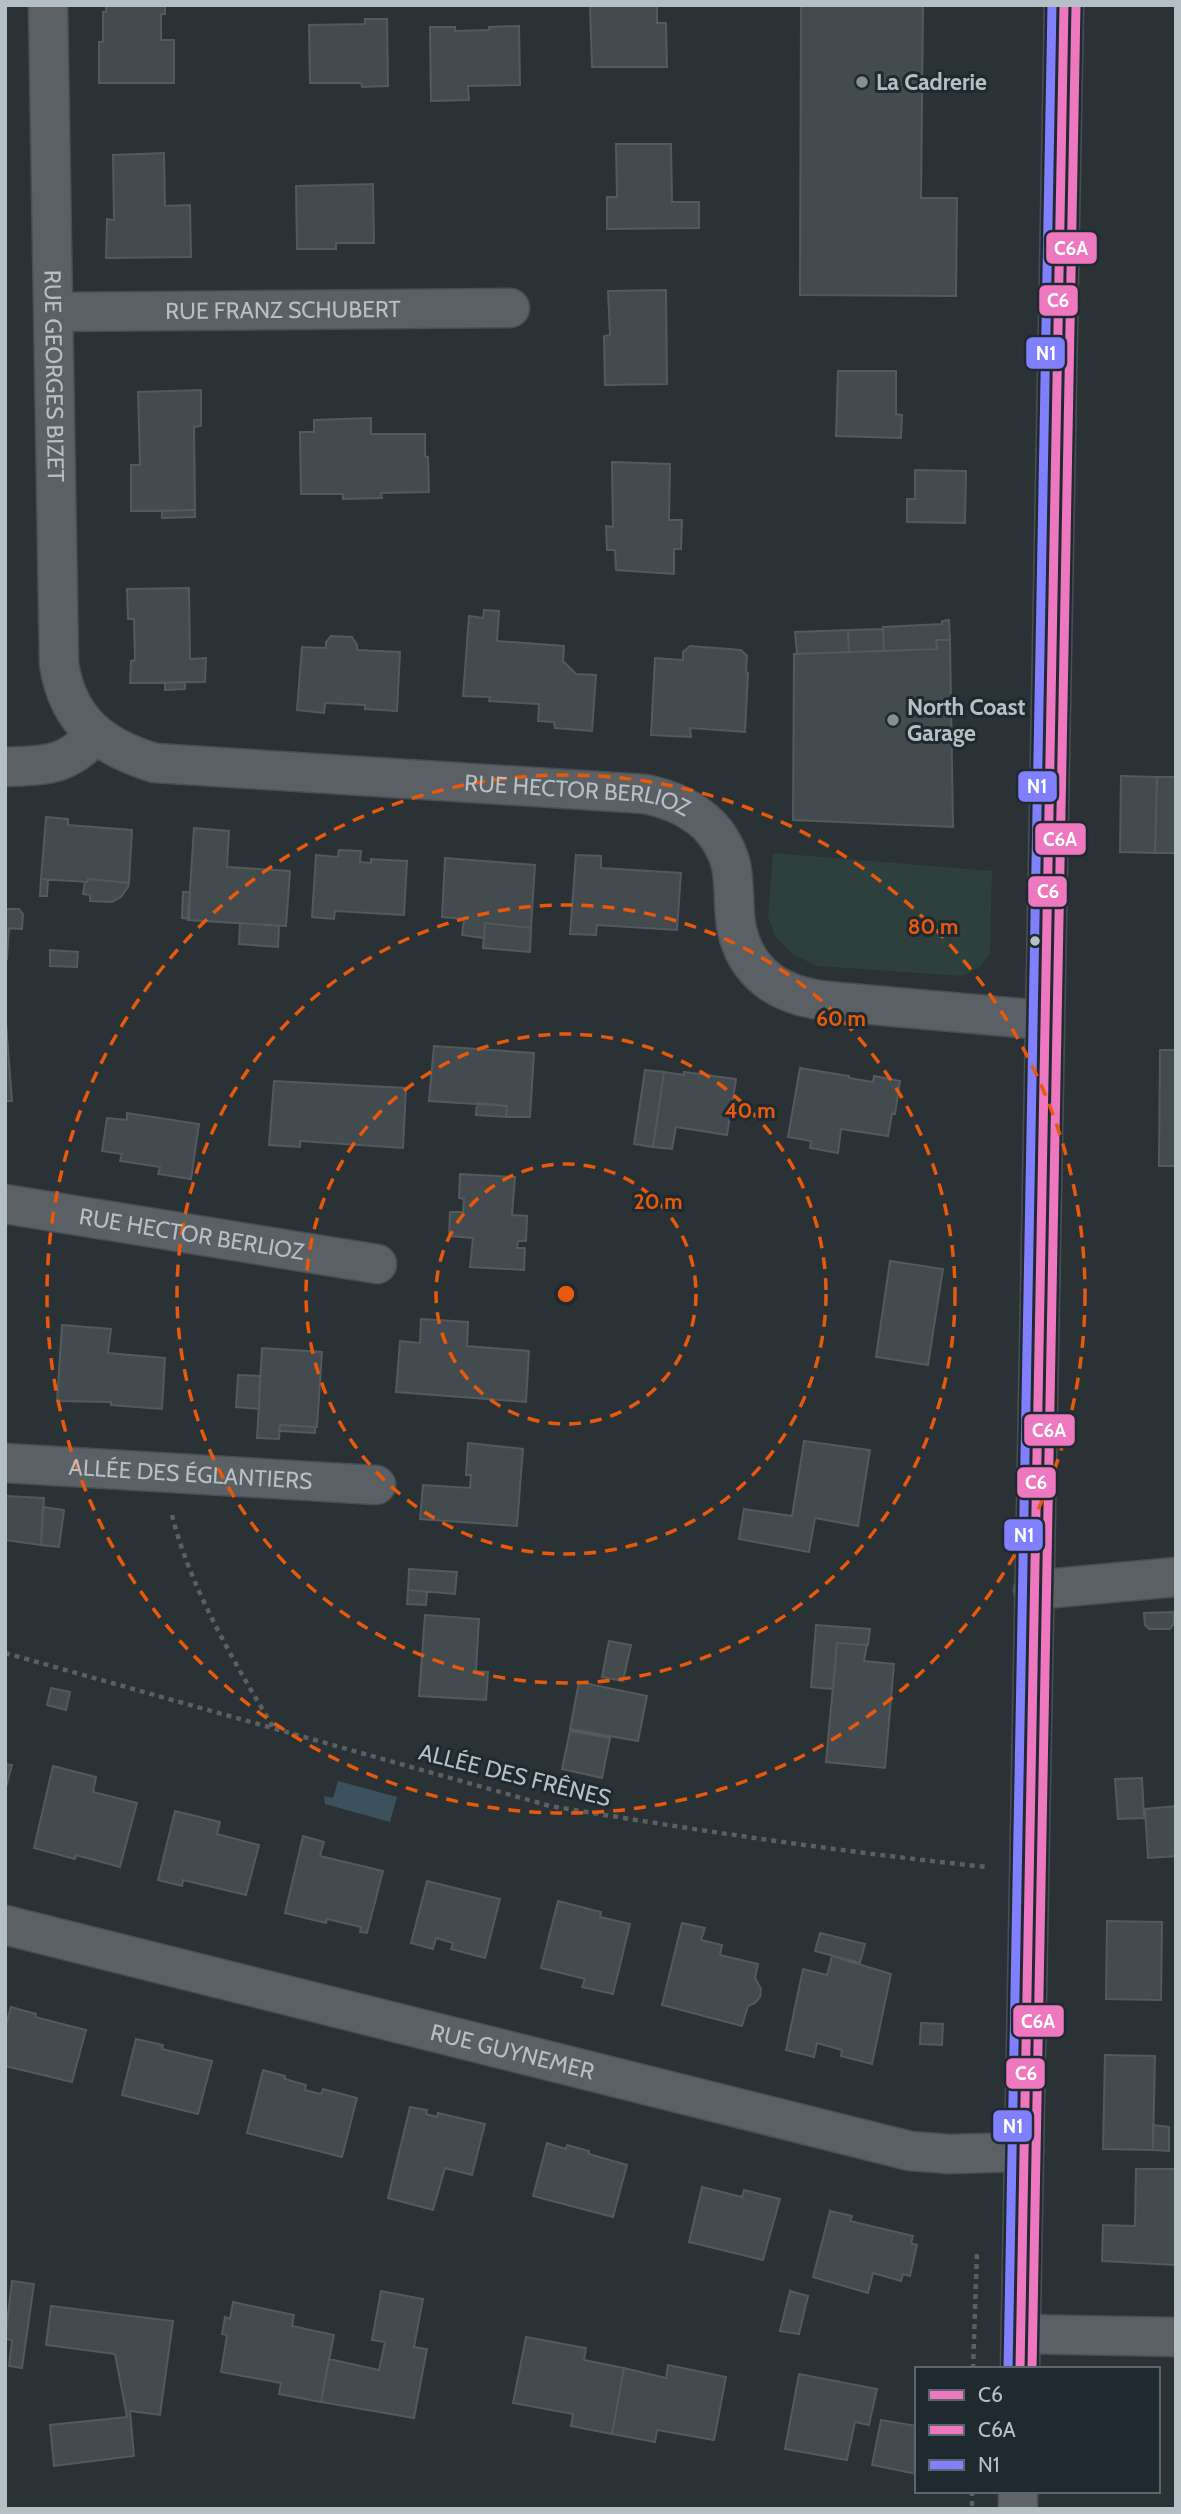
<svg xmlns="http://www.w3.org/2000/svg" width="1181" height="2514" viewBox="0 0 1181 2514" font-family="Cabin,sans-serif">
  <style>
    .green { fill: #2d403d }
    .water { fill: #3b515d }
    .building { fill: #444b4f; stroke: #525a5d; stroke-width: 2 }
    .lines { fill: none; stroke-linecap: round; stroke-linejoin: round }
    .street-casing { stroke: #494e51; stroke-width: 41 }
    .secondary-casing { stroke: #494e51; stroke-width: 41 }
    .path { stroke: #5a5f62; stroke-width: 4.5; stroke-dasharray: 5 5; stroke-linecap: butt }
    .street { stroke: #5a6064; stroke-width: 38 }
    .secondary { stroke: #5e6468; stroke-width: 38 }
    .bus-1-casing { stroke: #1f2930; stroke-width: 14 }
    .bus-2-casing { stroke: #1f2930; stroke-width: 14 }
    .bus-3-casing { stroke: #1f2930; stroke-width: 14 }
    .bus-1 { stroke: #ed78bf; stroke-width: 9 }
    .bus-2 { stroke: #ed78bf; stroke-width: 9 }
    .bus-3 { stroke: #8080ff; stroke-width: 9 }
    .ring { fill: none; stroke: #e8590c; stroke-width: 3.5; stroke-dasharray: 12 9 }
    .poi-dot { fill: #848e94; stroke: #1f2930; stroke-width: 2.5 }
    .bus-dot { fill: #b5bfc6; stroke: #1f2930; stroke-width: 2.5 }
    .labels { text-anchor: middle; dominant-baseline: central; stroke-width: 6; stroke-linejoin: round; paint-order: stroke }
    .poi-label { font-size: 23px; font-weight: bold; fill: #b5bfc6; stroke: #1f2930; text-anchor: start }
    .street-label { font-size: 23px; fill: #b5bfc6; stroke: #1f2930 }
    .centre { fill: #e8590c; stroke: #1f2930; stroke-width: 3.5 }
    .ring-label { font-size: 21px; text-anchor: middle; font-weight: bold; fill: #e8590c; stroke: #1f2930; stroke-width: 6; stroke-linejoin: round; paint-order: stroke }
    .line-badge { stroke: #1f2930; stroke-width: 2.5 }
    .badge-label { font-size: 19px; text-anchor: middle; font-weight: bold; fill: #fff }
  </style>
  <rect width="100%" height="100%" fill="#2a3236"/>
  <path class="green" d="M773 853 992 871 990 953 980 967 963 976 817 966 792 954 775 936 768 916Z"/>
  <path class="water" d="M338 1781 397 1797 390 1822 325 1804 324 1796 333 1798Z"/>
  <path class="building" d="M106 5H165V14H161V40H174V83H99V42H103V12H106Z
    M657 5V23H666L667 67H592L590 6Z
    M801 5H923L921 198H957L956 296 800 295Z
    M365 19H387L388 86 362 87 361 83H310L309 25 365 24Z
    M519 26 520 85 468 86 469 100 431 101 430 27H455V31L489 30V27Z
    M616 144H671L672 202H699V228L607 229V197H617Z
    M164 153 165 206 190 205 191 257 106 258 107 219 114 220 113 155Z
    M373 184 374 243H336V249H297L296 186Z
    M666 290 667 384 605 385 604 336 610 335 608 291Z
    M838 371H896V414L902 415 901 438 836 436Z
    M201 390V426L194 427 195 510 131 511V465H140L138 392Z
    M371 418V434H425V456L428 457 429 492 381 493 382 498 343 499V494H301L300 432H314V420Z
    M612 462 670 464 669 520H682L681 549H674V574L616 570 615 550H607L606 526 613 527Z
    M915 470 966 471 965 523 907 522V499H915Z
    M195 510V517L162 518V511Z
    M189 588 190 659 206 658 205 682 130 683 131 661 135 660 134 619H128L127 589Z
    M484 610 499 611 497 641 564 646 563 661 576 674 596 675 592 731 555 728 554 722 538 721 539 704 489 701 490 697 463 696 469 616 483 618Z
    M949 620 950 640H936L937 649 884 651 883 627 942 624V621Z
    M883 629 884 651 849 652 848 630Z
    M848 630 849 652 797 654 795 632Z
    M331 636 352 637 357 645V650L400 652 397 711 365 709V705L325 703 324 713 297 710 302 647 326 648V642Z
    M936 640H950L953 827 793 820 794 654 937 649Z
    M690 646 741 650 747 656 746 672 748 673 745 732 690 728 691 737 651 735 655 658 683 660V652Z
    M185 682V689L165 690V683Z
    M1121 776 1157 777 1155 853 1120 852Z
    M1157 777H1176V853H1155Z
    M46 817 68 819V825L132 830 129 883 88 879 87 882 41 879Z
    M194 828 229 831 227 867 290 871 286 926 188 920Z
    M339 850 361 851 360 862 371 863V859L407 861 404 915 335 911 334 919 312 917 316 855 338 857Z
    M576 855 601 856V868L681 873 677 930 597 925 596 935 570 934Z
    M445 858 535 865 531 928 485 923 484 938 462 935 464 919 442 917Z
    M41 879 48 880 47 896H40Z
    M88 879 129 883 128 887 121 897 112 902 90 901V895L83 894 85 882H87Z
    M183 892H190L189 919 182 918Z
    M5 909H19L23 914 22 929 5 928Z
    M240 923 279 926 278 947 239 944Z
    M485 923 531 928 530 952 483 948Z
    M5 928H9L7 959H5Z
    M50 950 78 952 77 967 50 966Z
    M5 1010 12 1101H5Z
    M434 1046 534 1053 530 1117H506L507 1106 429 1101Z
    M1160 1050H1176V1166H1159Z
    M800 1068 849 1076V1078L873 1082 874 1076 900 1081 895 1114H892L888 1136 841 1129 838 1153 810 1148 811 1141 788 1137Z
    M645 1070 664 1072 653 1147 634 1144Z
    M664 1072 684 1075V1072L736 1079 727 1135 676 1127 672 1149 653 1147Z
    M274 1081 406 1088 403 1148 300 1141V1147L269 1145Z
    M477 1103 507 1106 506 1117 476 1115Z
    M127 1113 199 1124 191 1179 158 1174 160 1167 120 1161 122 1154 102 1151 107 1118 127 1120Z
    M460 1174 515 1177 512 1215 527 1216 526 1241H518L517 1248H525L524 1270 470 1267 473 1238 449 1236 450 1212H463L464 1199 459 1198Z
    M890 1261 943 1269 928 1365 876 1357Z
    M421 1319 468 1322 467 1346 529 1351 526 1402 396 1392 400 1341 420 1343Z
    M62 1325 111 1329 108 1353 165 1358 162 1409 111 1405V1402L57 1401Z
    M262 1348 322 1352 317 1427 280 1425 279 1439 257 1438Z
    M238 1375 260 1376 259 1409 236 1407Z
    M280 1425 315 1427V1433L279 1431Z
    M804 1441 870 1450 858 1526 815 1518 809 1552 739 1539 744 1509 792 1516Z
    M468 1443 523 1449 517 1526 420 1519 423 1485 470 1488 471 1475H466Z
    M5 1496 44 1498 41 1545 5 1540Z
    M43 1507 64 1510 59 1547 41 1545Z
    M409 1569 457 1572 455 1594 408 1590Z
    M408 1590 427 1592 426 1605 407 1604Z
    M1174 1612V1623L1170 1629H1149L1145 1625 1144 1613Z
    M425 1615 479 1619 476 1671 488 1672 486 1700 419 1696Z
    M816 1625 870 1629 868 1645 837 1643 833 1689 811 1687Z
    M609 1641 631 1645 623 1681 602 1677Z
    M837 1643 867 1645 864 1661 894 1664 885 1768 826 1762Z
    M579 1682 647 1696 638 1741 570 1729Z
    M51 1688 70 1692 66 1710 47 1705Z
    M570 1731 610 1738 602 1778 562 1769Z
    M5 1764 12 1765 5 1791Z
    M53 1766 96 1777 93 1792 137 1803 120 1867 76 1855 75 1859 34 1848Z
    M1142 1778 1144 1818 1118 1819 1115 1779Z
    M1176 1806V1856L1148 1858 1145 1809Z
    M175 1811 220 1822 217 1834 259 1845 246 1895 183 1880 182 1886 158 1880Z
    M303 1836 324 1842 320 1856 383 1871 367 1933 360 1932 361 1927 327 1919 326 1923 285 1913Z
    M427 1881 500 1899 485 1958 451 1949 453 1943 436 1938 433 1949 411 1943Z
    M558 1901 601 1912 600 1917 630 1924 613 1994 582 1987 585 1979 541 1968Z
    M1107 1921 1162 1922 1161 2000 1106 1999Z
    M682 1923 705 1928 701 1940 722 1945 720 1955 758 1964 755 1978 761 1989 760 1997 755 2003 748 2006 742 2026 662 2005Z
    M820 1933 865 1944 860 1963 815 1951Z
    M832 1956 891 1974 872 2064 841 2056 842 2050 817 2043 814 2057 786 2050 803 1969 827 1975Z
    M11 2007 36 2014 35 2017 86 2030 72 2082 5 2066V2028Z
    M921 2023 943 2024 942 2045 920 2044Z
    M136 2039 163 2045 162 2049 212 2061 198 2114 122 2095Z
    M1105 2055 1155 2056 1153 2150 1103 2149Z
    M263 2070 285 2076V2079L306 2085 305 2090 321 2094 323 2089 357 2098 342 2157 247 2133Z
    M410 2107 427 2110 426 2114 437 2117 438 2113 485 2124 472 2175 445 2168 433 2210 388 2198Z
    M1153 2125 1169 2127V2151L1153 2150Z
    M547 2143 566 2149 567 2145 589 2151V2154L627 2165 613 2217 533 2196Z
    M1136 2169H1176V2265L1102 2261 1103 2225 1135 2226Z
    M702 2187 742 2197 744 2190 780 2199 763 2260 689 2242Z
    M830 2211 852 2216 850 2221 913 2236 911 2243 917 2245 910 2276 903 2274 901 2281 873 2273 868 2293 813 2277Z
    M12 2281 34 2284 22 2368 9 2366 12 2340 5 2339Z
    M381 2291 423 2299 414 2347 427 2349 414 2418 321 2402 329 2359 379 2370 385 2342 372 2340Z
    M790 2291 808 2296 799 2334 780 2331Z
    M233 2302 294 2315 292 2326 334 2335 321 2402 279 2394 281 2383 221 2372 227 2335 222 2334 225 2317 230 2319Z
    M51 2306 173 2321 160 2415 130 2411 134 2456 54 2466 50 2425 127 2417 115 2354 46 2345Z
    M526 2337 586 2348 584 2360 624 2368 612 2434 571 2426 573 2414 513 2403Z
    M668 2365 726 2377 714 2440 657 2430 655 2442 612 2434 624 2368 666 2378Z
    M799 2374 877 2389 869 2425 855 2422 847 2460 785 2449Z
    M881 2420 917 2426V2474L872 2465Z"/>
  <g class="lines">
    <defs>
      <g id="street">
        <path id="s1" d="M48 5 59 664C68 722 102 747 155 763L645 794C685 802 720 823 731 865 735 884 733 905 736 925 745 975 781 996 827 1001L1043 1020"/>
        <path id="s2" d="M55 312 510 308"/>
        <path d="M5 767C46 765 66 767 95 735"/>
        <path id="s3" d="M5 1204 377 1264"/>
        <path id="s4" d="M5 1463 376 1485"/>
        <path d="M1033 1590 1176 1577"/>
        <path id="s5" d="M5 1925 910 2151 949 2154 1024 2152"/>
        <path d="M1021 2334 1176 2337"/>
      </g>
      <path id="secondary" d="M1020 2369 1064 5
        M1018 2509V2491"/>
    </defs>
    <use href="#street" class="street-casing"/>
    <use href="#secondary" class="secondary-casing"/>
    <path class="path" d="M172 1515C190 1588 236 1666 275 1730
      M5 1653 550 1806C695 1830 841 1852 987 1867
      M973 2369 977 2251
      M972 2491V2509"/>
    <use href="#street" class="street"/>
    <use href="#secondary" class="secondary"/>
    <defs>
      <path id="bus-1" d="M1020 2369 1064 5"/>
      <path id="bus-2" d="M1032 2369 1076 5"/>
      <path id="bus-3" d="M1008 2369 1052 5"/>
    </defs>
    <use href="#bus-1" class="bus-1-casing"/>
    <use href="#bus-2" class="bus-2-casing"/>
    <use href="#bus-3" class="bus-3-casing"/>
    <use href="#bus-1" class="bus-1"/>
    <use href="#bus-2" class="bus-2"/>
    <use href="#bus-3" class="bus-3"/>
  </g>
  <g class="ring">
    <circle cx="566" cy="1294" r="130"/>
    <circle cx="566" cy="1294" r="260"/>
    <circle cx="566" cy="1294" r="389"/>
    <circle cx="566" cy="1294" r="519"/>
  </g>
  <g class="poi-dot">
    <circle cx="862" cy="82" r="7"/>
    <circle cx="893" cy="720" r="7"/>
  </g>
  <circle class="bus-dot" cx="1035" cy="941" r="6"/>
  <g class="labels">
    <g class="poi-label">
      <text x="876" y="82">La Cadrerie</text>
      <text x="907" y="707">North Coast<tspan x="907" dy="26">Garage</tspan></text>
    </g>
    <g class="street-label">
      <text stroke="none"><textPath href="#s2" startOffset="228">RUE FRANZ SCHUBERT</textPath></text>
      <text stroke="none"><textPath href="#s1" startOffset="371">RUE GEORGES BIZET</textPath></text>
      <text stroke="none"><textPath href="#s1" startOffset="1230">RUE HECTOR BERLIOZ</textPath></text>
      <text stroke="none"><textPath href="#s3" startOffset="189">RUE HECTOR BERLIOZ</textPath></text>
      <text stroke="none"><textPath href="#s4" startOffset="186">ALLÉE DES ÉGLANTIERS</textPath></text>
      <text transform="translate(515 1775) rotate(14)">ALLÉE DES FRÊNES</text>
      <text stroke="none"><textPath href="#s5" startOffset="523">RUE GUYNEMER</textPath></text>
    </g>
  </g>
  <circle cx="566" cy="1294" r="10" class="centre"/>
  <g class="ring-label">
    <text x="933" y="934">80 m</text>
    <text x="841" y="1026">60 m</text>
    <text x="750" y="1118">40 m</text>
    <text x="658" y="1209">20 m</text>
  </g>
  <g class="line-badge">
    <rect x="1045" y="231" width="53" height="34" rx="7" fill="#ed78bf"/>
    <rect x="1038" y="284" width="41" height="33" rx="7" fill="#ed78bf"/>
    <rect x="1025" y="336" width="41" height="34" rx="7" fill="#8080ff"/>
    <rect x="1017" y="770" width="41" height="33" rx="7" fill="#8080ff"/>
    <rect x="1034" y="822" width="53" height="34" rx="7" fill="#ed78bf"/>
    <rect x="1027" y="875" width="41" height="33" rx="7" fill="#ed78bf"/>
    <rect x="1023" y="1413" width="53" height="34" rx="7" fill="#ed78bf"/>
    <rect x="1016" y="1466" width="41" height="33" rx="7" fill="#ed78bf"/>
    <rect x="1003" y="1518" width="41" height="34" rx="7" fill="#8080ff"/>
    <rect x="1012" y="2004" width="53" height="34" rx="7" fill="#ed78bf"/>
    <rect x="1005" y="2057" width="41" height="33" rx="7" fill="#ed78bf"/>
    <rect x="992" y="2109" width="41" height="34" rx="7" fill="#8080ff"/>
  </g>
  <g class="badge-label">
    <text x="1071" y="255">C6A</text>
    <text x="1058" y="307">C6</text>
    <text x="1046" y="360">N1</text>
    <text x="1037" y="793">N1</text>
    <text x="1060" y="846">C6A</text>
    <text x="1048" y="898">C6</text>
    <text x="1049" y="1437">C6A</text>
    <text x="1036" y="1489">C6</text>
    <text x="1024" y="1542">N1</text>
    <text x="1038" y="2028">C6A</text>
    <text x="1026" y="2080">C6</text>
    <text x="1013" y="2133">N1</text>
  </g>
  <rect width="1181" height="2514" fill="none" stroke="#b5bfc6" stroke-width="14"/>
  <rect x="915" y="2367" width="245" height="126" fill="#1f2930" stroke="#5b656c" stroke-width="2"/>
  <rect x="929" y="2390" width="35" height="10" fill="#ed78bf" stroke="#5b656c" stroke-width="2"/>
  <text x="978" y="2402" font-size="21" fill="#b5bfc6">C6</text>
  <rect x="929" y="2425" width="35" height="10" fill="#ed78bf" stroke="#5b656c" stroke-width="2"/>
  <text x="978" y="2437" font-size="21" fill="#b5bfc6">C6A</text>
  <rect x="929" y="2460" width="35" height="10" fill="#8080ff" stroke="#5b656c" stroke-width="2"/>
  <text x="978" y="2472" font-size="21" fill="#b5bfc6">N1</text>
</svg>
